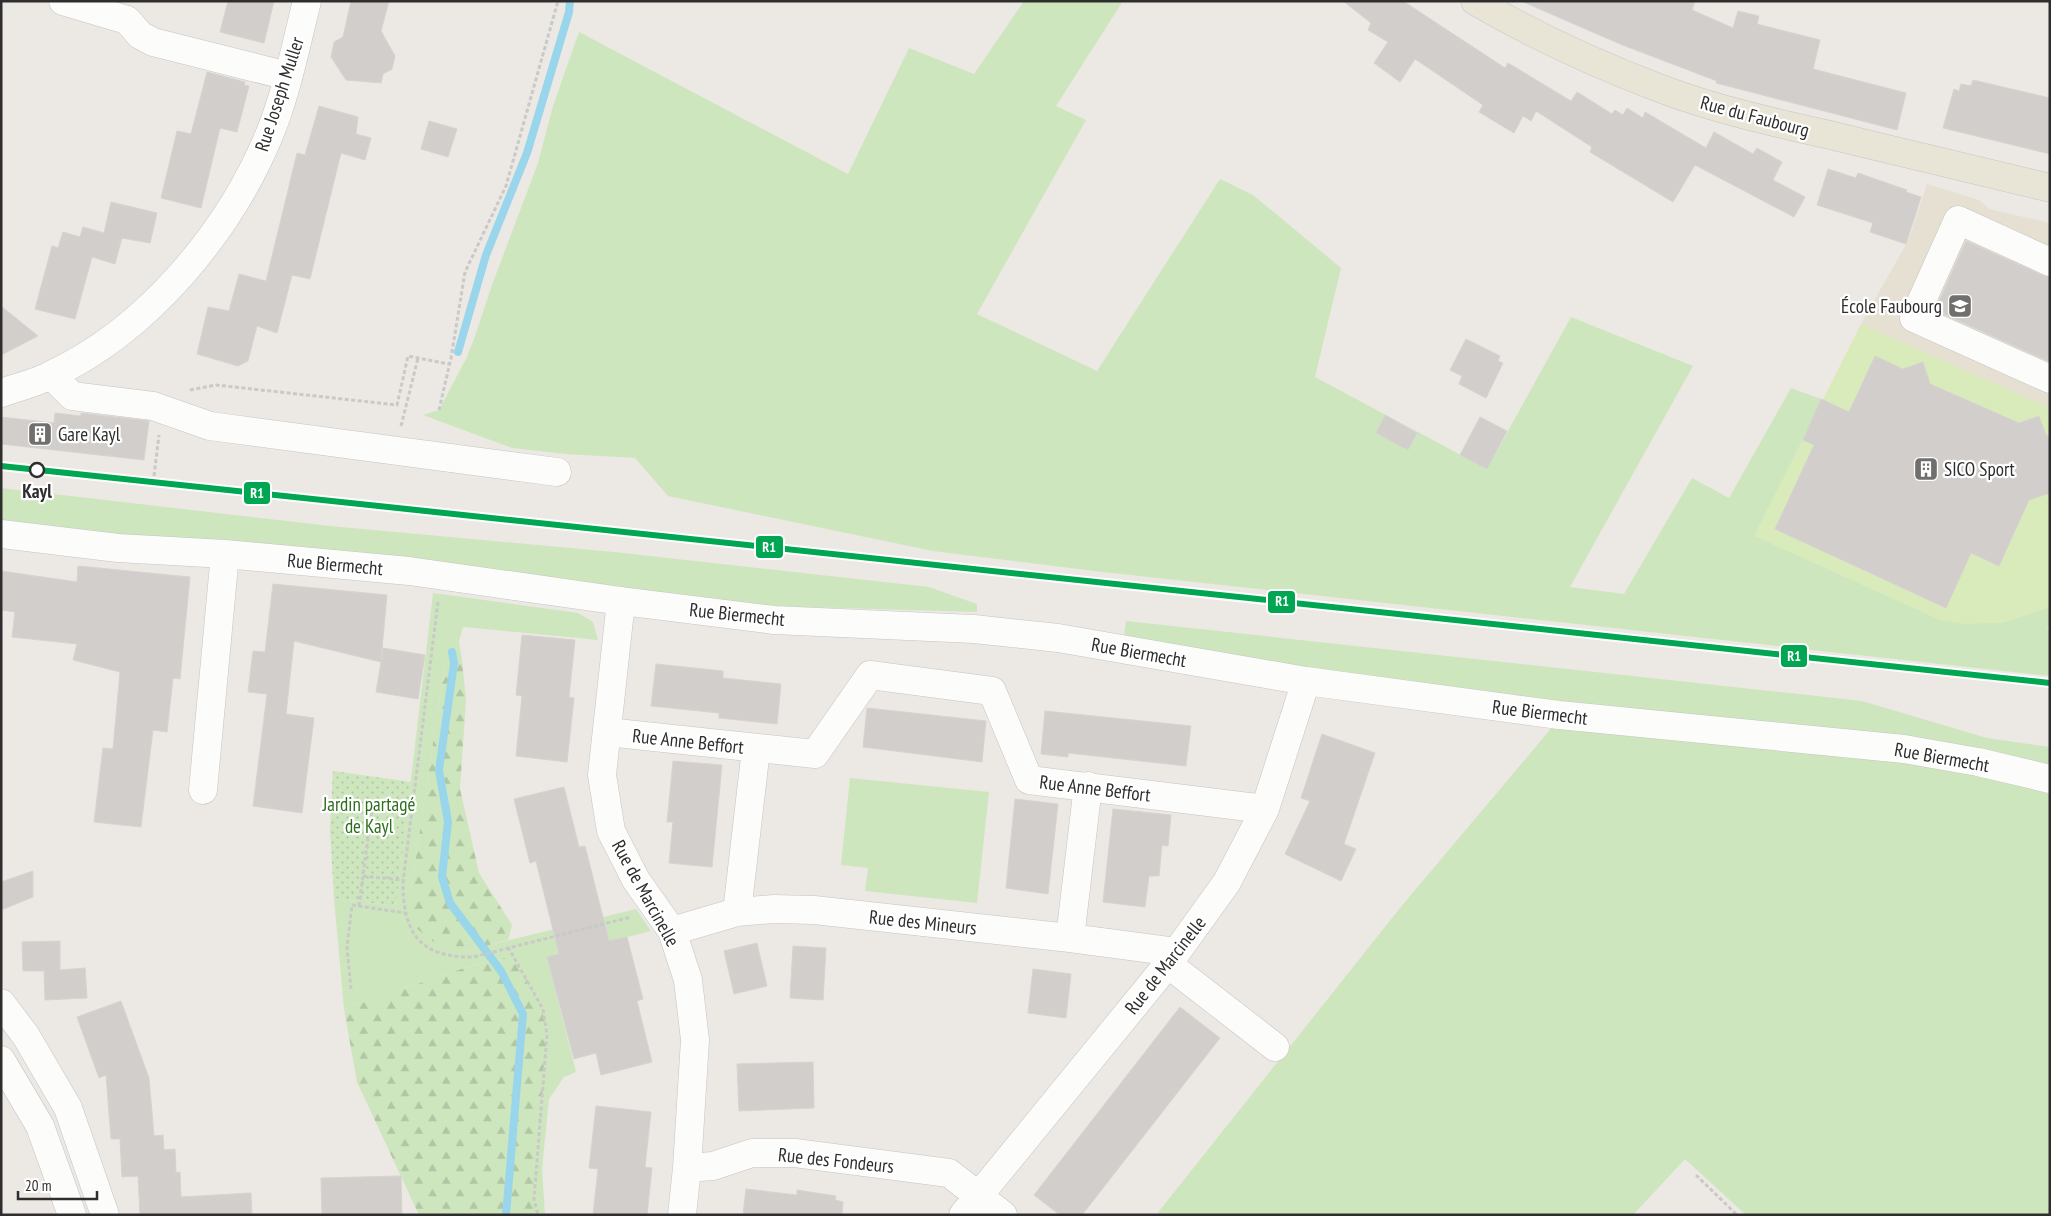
<svg xmlns="http://www.w3.org/2000/svg" width="2051" height="1216" viewBox="0 0 2051 1216" font-family="'PT Sans Narrow',sans-serif">
  <style>
    .education { fill: #e6e0d3 }
    .grass { fill: #cee6be }
    .forest { fill: url(#forest-firs) }
    .garden { fill: url(#garden-dots) }
    .pitch { fill: #d9eabb }
    .lines { fill: none; stroke-linecap: round; stroke-linejoin: round }
    .stream { stroke: #99d6ec; stroke-width: 8 }
    .building { fill: #d1cecb; stroke: #d7d4d0 }
    .minor-casing { stroke: #c5c4c5; stroke-width: 29 }
    .major-casing { stroke: #c6c5c4; stroke-width: 29 }
    .path { stroke: #c9c9c8; stroke-width: 3; stroke-dasharray: 4 2.5; stroke-linecap: butt }
    .minor { stroke: #fcfcfb; stroke-width: 28 }
    .major { stroke: #e8e4d6; stroke-width: 28 }
    .rail-1-casing { stroke: #fff; stroke-width: 10 }
    .rail-1 { stroke: #00a651; stroke-width: 6 }
    .stop-dot { fill: #fff; stroke: #2e2e2e; stroke-width: 2.5 }
    .labels { text-anchor: middle; dominant-baseline: central; stroke-width: 4.5; stroke-linejoin: round; paint-order: stroke }
    .street-label { font-size: 19px; fill: #2e2e2e; stroke: #fff }
    .poi-label { font-size: 19px; fill: #2e2e2e; stroke: #fff; text-anchor: start }
    .stop-label { font-size: 19px; font-weight: bold; fill: #2e2e2e; stroke: #fff }
    .park-label { font-size: 19px; fill: #2c6e1b; stroke: #fff }
    .line-badge { stroke: #fff; stroke-width: 2 }
    .badge-label { font-size: 14px; text-anchor: middle; font-weight: bold; fill: #fff }
  </style>
  <defs>
    <pattern id="forest-firs" width="22" height="20" patternUnits="userSpaceOnUse" patternTransform="scale(1.25)"><rect width="22" height="20" fill="#cee6be"/><path d="M5 1l3.5 6h-7zM16 11l3.5 6h-7z" fill="#b1c6a4"/></pattern>
    <pattern id="garden-dots" width="8" height="8" patternUnits="userSpaceOnUse" patternTransform="scale(1.25)"><rect width="8" height="8" fill="#cee6be"/><path d="M2 2h.1M6 6h.1" fill="none" stroke="#b1c6a4" stroke-width="1.8" stroke-linecap="round"/></pattern>
  </defs>
  <rect width="100%" height="100%" fill="#ece8e4"/>
  <path class="education" d="M1927 184 1979 200 1989 209 2050 223V408L1861 324 1909 239Z"/>
  <path class="grass" d="M1024 1H1123L1056 106 1086 120 977 314 1097 371 1220 179 1253 195 1341 268 1315 377 1487 469 1571 317 1693 366 1570 587 1624 594 1692 478 1729 498 1791 388 1821 399 2001 623 2050 607V623L2047 629 2050 630V676L1094 571 933 551 668 496 635 458 566 454 512 448 423 415 439 410 467 357 475 336 492 285 538 163 553 106 579 32 848 174 909 48 974 74Z
    M1 488 330 526 614 552 929 587 977 604V612L772 606 1 521Z
    M433 593 578 613 593 622 598 640 463 627 459 641 462 661 445 663 411 890 465 951 636 909 651 931 547 957 576 1072 564 1077 549 1099 542 1169 545 1215H538L534 1199 547 1035 543 1009 534 990 512 956 464 968 344 1009 334 898 396 906Z
    M1126 621 1862 701 1987 738 2050 747V779L1559 715 1124 637Z
    M1554 725 1976 766 2050 786V1215H1746L1685 1159 1633 1215H1156L1400 908Z
    M850 778 989 792 977 903 865 891 868 868 841 865Z"/>
  <path class="forest" d="M462 661 466 700 460 789 479 873 512 925 508 940 466 951 434 942 416 928 411 890 445 663Z
    M512 956 534 990 543 1009 547 1035 534 1199 538 1215H419L357 1082 344 1009 464 968Z"/>
  <path class="garden" d="M333 771 411 782 396 906 334 898 330 828Z"/>
  <path class="pitch" d="M1861 324 2050 408V607L2001 623 1964 624 1940 620 1754 536Z"/>
  <g class="lines">
    <path class="stream" d="M458 352 486 255 527 153 569 12 570 1
      M452 652 454 663 439 770 448 822 442 877 450 903 501 971 523 1014 506 1215"/>
  </g>
  <path class="building" d="M228 1H274L264 43 220 32Z
    M351 1H389L381 31 395 56 392 69 383 74 381 83 346 80 331 57 334 42 343 37Z
    M1343 1H1403L1505 68 1508 63 1571 101 1577 92 1612 114 1615 110 1623 115 1627 108 1643 118 1645 112 1706 148 1714 132 1753 154 1757 148 1782 162 1773 180 1805 197 1794 217 1695 165 1673 202 1590 152 1592 147 1536 111 1531 121 1523 116 1514 133 1479 112 1483 105 1415 59 1400 82 1374 63 1388 42 1368 30 1371 23Z
    M1521 1H1695L1692 10 1733 28 1738 11 1759 16 1757 24 1820 40 1813 69 1906 93 1897 130 1716 83 1717 81 1620 44Z
    M207 72 245 82 244 85 249 86 237 132 220 128 201 208 161 198 177 131 191 134Z
    M1973 80 2050 98V154L1943 128 1954 89 1959 91 1961 84 1971 86Z
    M319 106 358 117 356 134 371 138 365 160 341 153 310 279 292 275 277 333 257 326 248 361 238 366 197 354 208 307 229 311 239 274 266 281 297 153 305 155Z
    M429 121 457 129 448 157 421 149Z
    M1828 169 1856 178 1858 173 1907 190 1906 192 1921 197 1906 244 1870 232 1873 223 1817 205Z
    M111 202 157 213 150 243 122 238 115 264 92 257 75 319 35 309 52 246 58 248 63 232 80 237 83 227 104 233Z
    M1966 241 2044 276 2050 277V362L1935 310Z
    M1 306 38 336 1 355Z
    M1466 339 1500 356 1498 361 1503 363 1486 398 1459 384 1462 376 1450 370Z
    M1875 356 1903 369 1923 362 1930 384 2019 423 2039 416 2046 435 2050 437V493L2029 500 1999 566 1971 553 1946 608 1775 529 1814 445 1803 440 1821 399 1849 412Z
    M55 413 81 416V413L149 421 144 460 1 444V417L54 423Z
    M1385 415 1417 433 1408 450 1376 433Z
    M1480 417 1507 431 1487 469 1460 455Z
    M78 566 190 577 180 679 173 678 167 732 153 730 141 827 94 822 103 748 113 749 120 672 73 660 77 644 12 637 15 612 1 610V571L77 582Z
    M273 584 387 595 381 660 383 648 425 655 418 699 376 692 381 662 294 641 286 714 314 718 302 813 253 806 267 694 248 692 253 651 265 652Z
    M522 635 575 640 569 697 574 698 567 762 516 756 522 696 516 695Z
    M656 664 723 671V678L781 684 777 724 719 718V713L651 706Z
    M867 708 986 721 982 762 863 747Z
    M1045 711 1191 726 1186 766 1068 753V757L1041 754Z
    M1322 734 1375 753 1344 844 1356 849 1341 881 1285 854 1310 801 1301 798Z
    M673 761 722 765 712 867 669 863 673 822H667Z
    M564 787 579 847 585 846 609 941 627 937 643 999 637 1001 652 1062 601 1075 596 1053 574 1059 547 957 559 954 536 861 530 863 514 799Z
    M1015 799 1058 804 1048 894 1006 888Z
    M1113 809 1171 815 1168 846 1162 845 1159 876H1149L1145 907 1103 902Z
    M33 871V897L1 910V882Z
    M60 941V970L85 968 87 998 45 1000 44 971H46H23L22 942Z
    M757 943 767 986 734 994 724 951Z
    M793 946 826 948 823 1000 790 998Z
    M1033 969 1071 974 1066 1018 1028 1013Z
    M121 1001 149 1078 154 1136 163 1135 164 1150 175 1149 176 1173 180 1172 181 1197 251 1193 252 1215H140L138 1176 122 1177 120 1139H111L106 1075 99 1078 77 1017Z
    M1180 1007 1220 1038 1082 1215H1060L1034 1195Z
    M813 1062 814 1108 739 1111 737 1064Z
    M596 1106 651 1112 645 1167 652 1168 647 1215H593L598 1169 589 1168Z
    M401 1176 402 1215H322L321 1178Z
    M746 1189 797 1195V1190L836 1196 835 1200 843 1202 842 1215H743Z"/>
  <g class="lines">
    <defs>
      <path id="minor" d="M63 1 127 20 140 35 153 42 288 76
        M2050 262 1958 220 1914 318 2050 379
        M51 375 72 396 153 406 210 426 557 472
        M1 393C18 387 36 383 51 375 148 330 230 231 270 133 287 91 296 45 307 1
        M1 534 118 548 225 554 409 571 621 601 774 620 974 629 1058 638 1306 681 1559 715 1904 749 1978 762 2050 779
        M621 601 602 775 611 831 636 880 672 931 688 980 695 1040 687 1168 682 1215
        M607 732 815 754 870 675 992 691 1029 780 1265 809
        M203 790 225 554
        M737 912 756 749
        M672 931 737 912 774 909 814 910 1070 938 1176 952
        M1070 938 1088 786
        M1168 964 1275 1047
        M1 1003 26 1036 68 1108 105 1215
        M1 1060 40 1126 72 1215
        M687 1168 713 1166 752 1153H795L949 1173 1003 1215
        M963 1215 1168 964 1227 882 1265 809 1306 681"/>
      <path id="major" d="M1475 1C1533 35 1596 64 1659 88 1714 109 1772 122 1830 135 1903 153 1976 170 2050 188"/>
    </defs>
    <use href="#minor" class="minor-casing"/>
    <use href="#major" class="major-casing"/>
    <path class="path" d="M190 390 216 385 397 405 408 356 449 364
      M439 410 451 358 465 272 506 186 558 1
      M401 426 418 358
      M154 476 159 435
      M438 602 403 882C403 932 419 958 473 957L631 917
      M363 876 403 880
      M359 906 372 807
      M508 947 543 1009 547 1035 534 1199 538 1215
      M351 989 347 947 352 905 405 913
      M1696 1175 1737 1215"/>
    <use href="#minor" class="minor"/>
    <use href="#major" class="major"/>
    <defs>
      <path id="rail-1" d="M1 466 2050 683"/>
    </defs>
    <use href="#rail-1" class="rail-1-casing"/>
    <use href="#rail-1" class="rail-1"/>
  </g>
  <defs>
    <symbol id="school-square" viewBox="-11 -11 22 22"><rect x="-9" y="-9" width="18" height="18" rx="4" fill="#706f6e" stroke="#fff"/><path d="M0-5L7-2L0 1L-7-2ZM-4 1L0 2.5L4 1V4Q0 6-4 4Z" fill="#fff"/></symbol>
    <symbol id="building-square" viewBox="-11 -11 22 22"><rect x="-9" y="-9" width="18" height="18" rx="4" fill="#706f6e" stroke="#fff"/><path d="M-4-6H4V6H1V3H-1V6H-4ZM-2.5-4.3h1.7v1.8h-1.7ZM.8-4.3h1.7v1.8H.8ZM-2.5-1h1.7V.8h-1.7ZM.8-1h1.7V.8H.8Z" fill="#fff"/></symbol>
  </defs>
  <g fill-rule="evenodd">
    <use href="#school-square" x="1946" y="292" width="28" height="28"/>
    <use href="#building-square" x="26" y="420" width="28" height="28"/>
    <use href="#building-square" x="1912" y="455" width="28" height="28"/>
  </g>
  <circle class="stop-dot" cx="37" cy="470" r="7"/>
  <g class="labels">
    <g class="street-label">
      <text transform="translate(279 94) rotate(-72)">Rue Joseph Muller</text>
      <text transform="translate(1755 116) rotate(15)">Rue du Faubourg</text>
      <text transform="translate(335 564) rotate(5)">Rue Biermecht</text>
      <text transform="translate(737 614) rotate(6)">Rue Biermecht</text>
      <text transform="translate(1139 652) rotate(10)">Rue Biermecht</text>
      <text transform="translate(1540 712) rotate(7)">Rue Biermecht</text>
      <text transform="translate(688 741) rotate(6)">Rue Anne Beffort</text>
      <text transform="translate(1942 757) rotate(10)">Rue Biermecht</text>
      <text transform="translate(1095 788) rotate(7)">Rue Anne Beffort</text>
      <text transform="translate(646 893) rotate(61)">Rue de Marcinelle</text>
      <text transform="translate(923 922) rotate(6)">Rue des Mineurs</text>
      <text transform="translate(1165 965) rotate(-52)">Rue de Marcinelle</text>
      <text transform="translate(836 1160) rotate(6)">Rue des Fondeurs</text>
    </g>
    <g class="poi-label">
      <text x="1942" y="306" text-anchor="end">École Faubourg</text>
      <text x="58" y="434">Gare Kayl</text>
      <text x="1944" y="469">SICO Sport</text>
    </g>
    <g class="stop-label">
      <text x="37" y="491">Kayl</text>
    </g>
    <g class="park-label">
      <text x="369" y="804">Jardin partagé<tspan x="369" dy="22">de Kayl</tspan></text>
    </g>
  </g>
  <g class="line-badge">
    <rect x="243" y="481" width="28" height="24" rx="5" fill="#00a651"/>
    <rect x="755" y="535" width="29" height="24" rx="5" fill="#00a651"/>
    <rect x="1267" y="590" width="29" height="24" rx="5" fill="#00a651"/>
    <rect x="1780" y="644" width="28" height="24" rx="5" fill="#00a651"/>
  </g>
  <g class="badge-label">
    <text x="257" y="498">R1</text>
    <text x="769" y="552">R1</text>
    <text x="1282" y="606">R1</text>
    <text x="1794" y="661">R1</text>
  </g>
  <rect width="2051" height="1216" fill="none" stroke="#2e2e2e" stroke-width="5"/>
  <path d="M18 1191v8h79v-8" fill="none" stroke="#2e2e2e" stroke-width="2.5"/>
  <text x="25" y="1191" font-size="15" fill="#2e2e2e" stroke="#ffffff" stroke-width="4" paint-order="stroke">20 m</text>
</svg>
